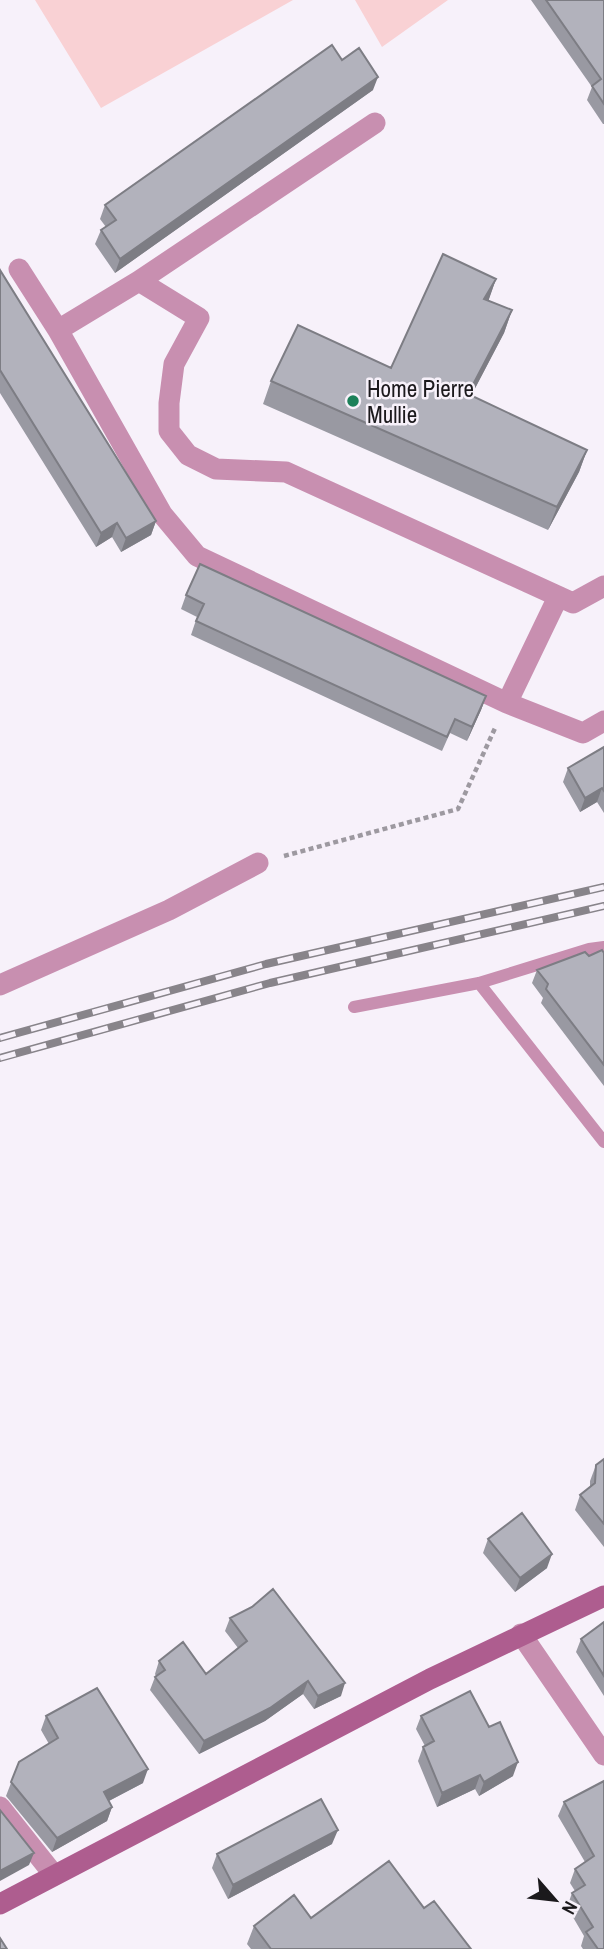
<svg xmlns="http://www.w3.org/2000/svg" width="604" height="1949" viewBox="0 0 604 1949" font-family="'Archivo Narrow',sans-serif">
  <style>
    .green { fill: #f9d1d4 }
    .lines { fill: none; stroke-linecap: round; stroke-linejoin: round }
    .path { stroke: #9d99a0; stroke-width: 4.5; stroke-dasharray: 5 3.5; stroke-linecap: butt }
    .lane { stroke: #c88fb0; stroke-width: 12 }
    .street { stroke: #c88fb0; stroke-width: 21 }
    .secondary { stroke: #ae5d8f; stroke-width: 21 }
    .rail-casing { stroke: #88848a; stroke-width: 8 }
    .rail { stroke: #f7f1fa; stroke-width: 5; stroke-dasharray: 16; stroke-linecap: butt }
    .wall { fill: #9999a2 }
    .shaded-wall { fill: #7d7d84 }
    .building { fill: #b2b2bc; stroke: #7d7d84; stroke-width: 2 }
    .poi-dot { fill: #1c8059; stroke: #f7f1fa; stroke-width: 2.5 }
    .labels { text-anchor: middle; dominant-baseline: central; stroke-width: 5; stroke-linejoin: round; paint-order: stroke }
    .poi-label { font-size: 23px; fill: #1b191c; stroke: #f7f1fa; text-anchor: start }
  </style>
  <rect width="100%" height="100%" fill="#f7f1fa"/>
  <path class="green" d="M35 0H293L101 108Z
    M355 0H448L382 47Z"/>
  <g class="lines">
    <path class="path" d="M284 856 458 809 496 726"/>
    <path class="lane" d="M479 983 604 1142
      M354 1007 479 983 589 949 604 947"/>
    <path class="street" d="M19 269 58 330
      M139 281 375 123
      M604 586 573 603 286 472 216 469 188 455 169 431V403L174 364 199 318 139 281 58 330 162 514 197 556 507 703 583 733 604 721
      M507 703 558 597
      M0 985 169 910 258 863
      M521 1634 604 1755
      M0 1807 54 1875"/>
    <path class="secondary" d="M0 1904 430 1679 604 1596"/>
    <defs>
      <path id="rail" d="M0 1038 266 964 604 887
        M0 1058 270 983 604 906"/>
    </defs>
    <use href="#rail" class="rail-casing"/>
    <use href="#rail" class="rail"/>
  </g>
  <path class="wall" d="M531 0H604V124H603L587 100 592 87Z
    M342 60 373 90 115 273 95 244 101 230 106 227 100 219 105 205Z
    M0 270 156 521 151 535 121 552 112 537 96 547 0 393Z
    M496 279 488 301 512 310 504 333 471 396 587 450 579 472 548 530 263 404 271 381 391 368Z
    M186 595 486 696 481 710 467 741 450 733 442 751 191 635 197 617 181 609Z
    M604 747V813L597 802 580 812 563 782 568 768Z
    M604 953V1086L541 1003 543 998 532 983 537 970 589 956Z
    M604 1459V1547L575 1510 580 1495 590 1487V1481L596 1465Z
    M488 1539 547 1568 515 1592 483 1553Z
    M230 1618 341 1696 314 1709 303 1694 265 1721 199 1754 150 1690 155 1677 156 1676 155 1674 159 1661 206 1674 238 1648 225 1631Z
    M604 1622V1696L576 1652 581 1639Z
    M46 1716 143 1783 109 1801 112 1807 107 1821 52 1852 6 1796 19 1762 49 1744 41 1730Z
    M421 1716 489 1727 513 1776 479 1796 475 1789 437 1807 418 1761 423 1747 425 1746 416 1729Z
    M604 1781V1949H583L581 1946 584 1936 567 1907 572 1893 575 1891 570 1883 575 1869 585 1862 558 1816 564 1802Z
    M332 1844 228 1899 212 1868 217 1854Z
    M424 1908 471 1949H251L247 1944 254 1926 311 1918Z"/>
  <path class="shaded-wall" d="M378 77 373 90 115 273 120 259Z
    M496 279 488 302 484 299Z
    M512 310 504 333 460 417 468 394Z
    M587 450 579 472 548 530 557 507Z
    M156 521 151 535 121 552 126 538Z
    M117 523 112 537 96 547 101 533Z
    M486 696 481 710 467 741 472 727Z
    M602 788 597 802 580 812 585 798Z
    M552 1554 547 1568 515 1592 520 1578Z
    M308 1681 303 1694 265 1721 199 1754 204 1741Z
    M345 1683 341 1696 314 1709 318 1696Z
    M518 1762 513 1776 479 1796 484 1782Z
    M148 1769 143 1783 99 1806 104 1792Z
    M480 1775 475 1789 437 1807 442 1793Z
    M112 1807 107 1821 52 1852 57 1838Z
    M338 1830 332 1844 228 1899 233 1885Z
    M34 1853 29 1865 0 1881V1871Z"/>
  <path class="building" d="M546 0H604V104L592 86 601 79Z
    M332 45 342 60 359 48 378 77 120 259 101 230 116 220 105 205Z
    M443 254 496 279 484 299 512 310 468 394 587 450 557 507 271 381 298 325 391 368Z
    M0 270 156 521 126 538 117 523 101 533 0 370Z
    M200 564 486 696 472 727 455 719 447 737 196 621 204 604 186 595Z
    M604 747V791L602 788 585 798 568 768Z
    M602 950 604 953V1065L546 989 548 984 537 970 585 952 589 956Z
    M604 1459V1524L580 1495 595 1483 596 1465Z
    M522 1513 552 1554 520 1578 488 1539Z
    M273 1589 345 1683 318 1696 308 1681 270 1708 204 1741 155 1677 165 1670 159 1661 183 1642 206 1674 247 1641 230 1618 252 1607Z
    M604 1622V1676L581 1639Z
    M97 1688 148 1769 104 1792 112 1807 57 1838 11 1782 19 1762 58 1738 46 1716Z
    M470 1691 489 1727 500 1722 518 1762 484 1782 480 1775 442 1793 423 1747 434 1741 421 1716Z
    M604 1781V1949H598L586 1932 593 1927 572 1893 585 1885 575 1869 594 1856 564 1802Z
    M321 1799 338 1830 233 1885 217 1854Z
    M0 1810 34 1853 0 1871Z
    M389 1861 424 1908 434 1901 471 1949H271L254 1926 294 1895 311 1918Z
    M0 1938 7 1949H0Z"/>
  <circle class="poi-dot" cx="353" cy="401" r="7"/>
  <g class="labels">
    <g class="poi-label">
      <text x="367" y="388">Home Pierre<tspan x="367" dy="26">Mullie</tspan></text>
    </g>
  </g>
  <g transform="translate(555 1900) rotate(118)" stroke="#f7f1fa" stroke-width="5" paint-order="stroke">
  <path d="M0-5L12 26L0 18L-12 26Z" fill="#1b191c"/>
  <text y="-10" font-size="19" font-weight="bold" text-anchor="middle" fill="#1b191c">N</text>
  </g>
</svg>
